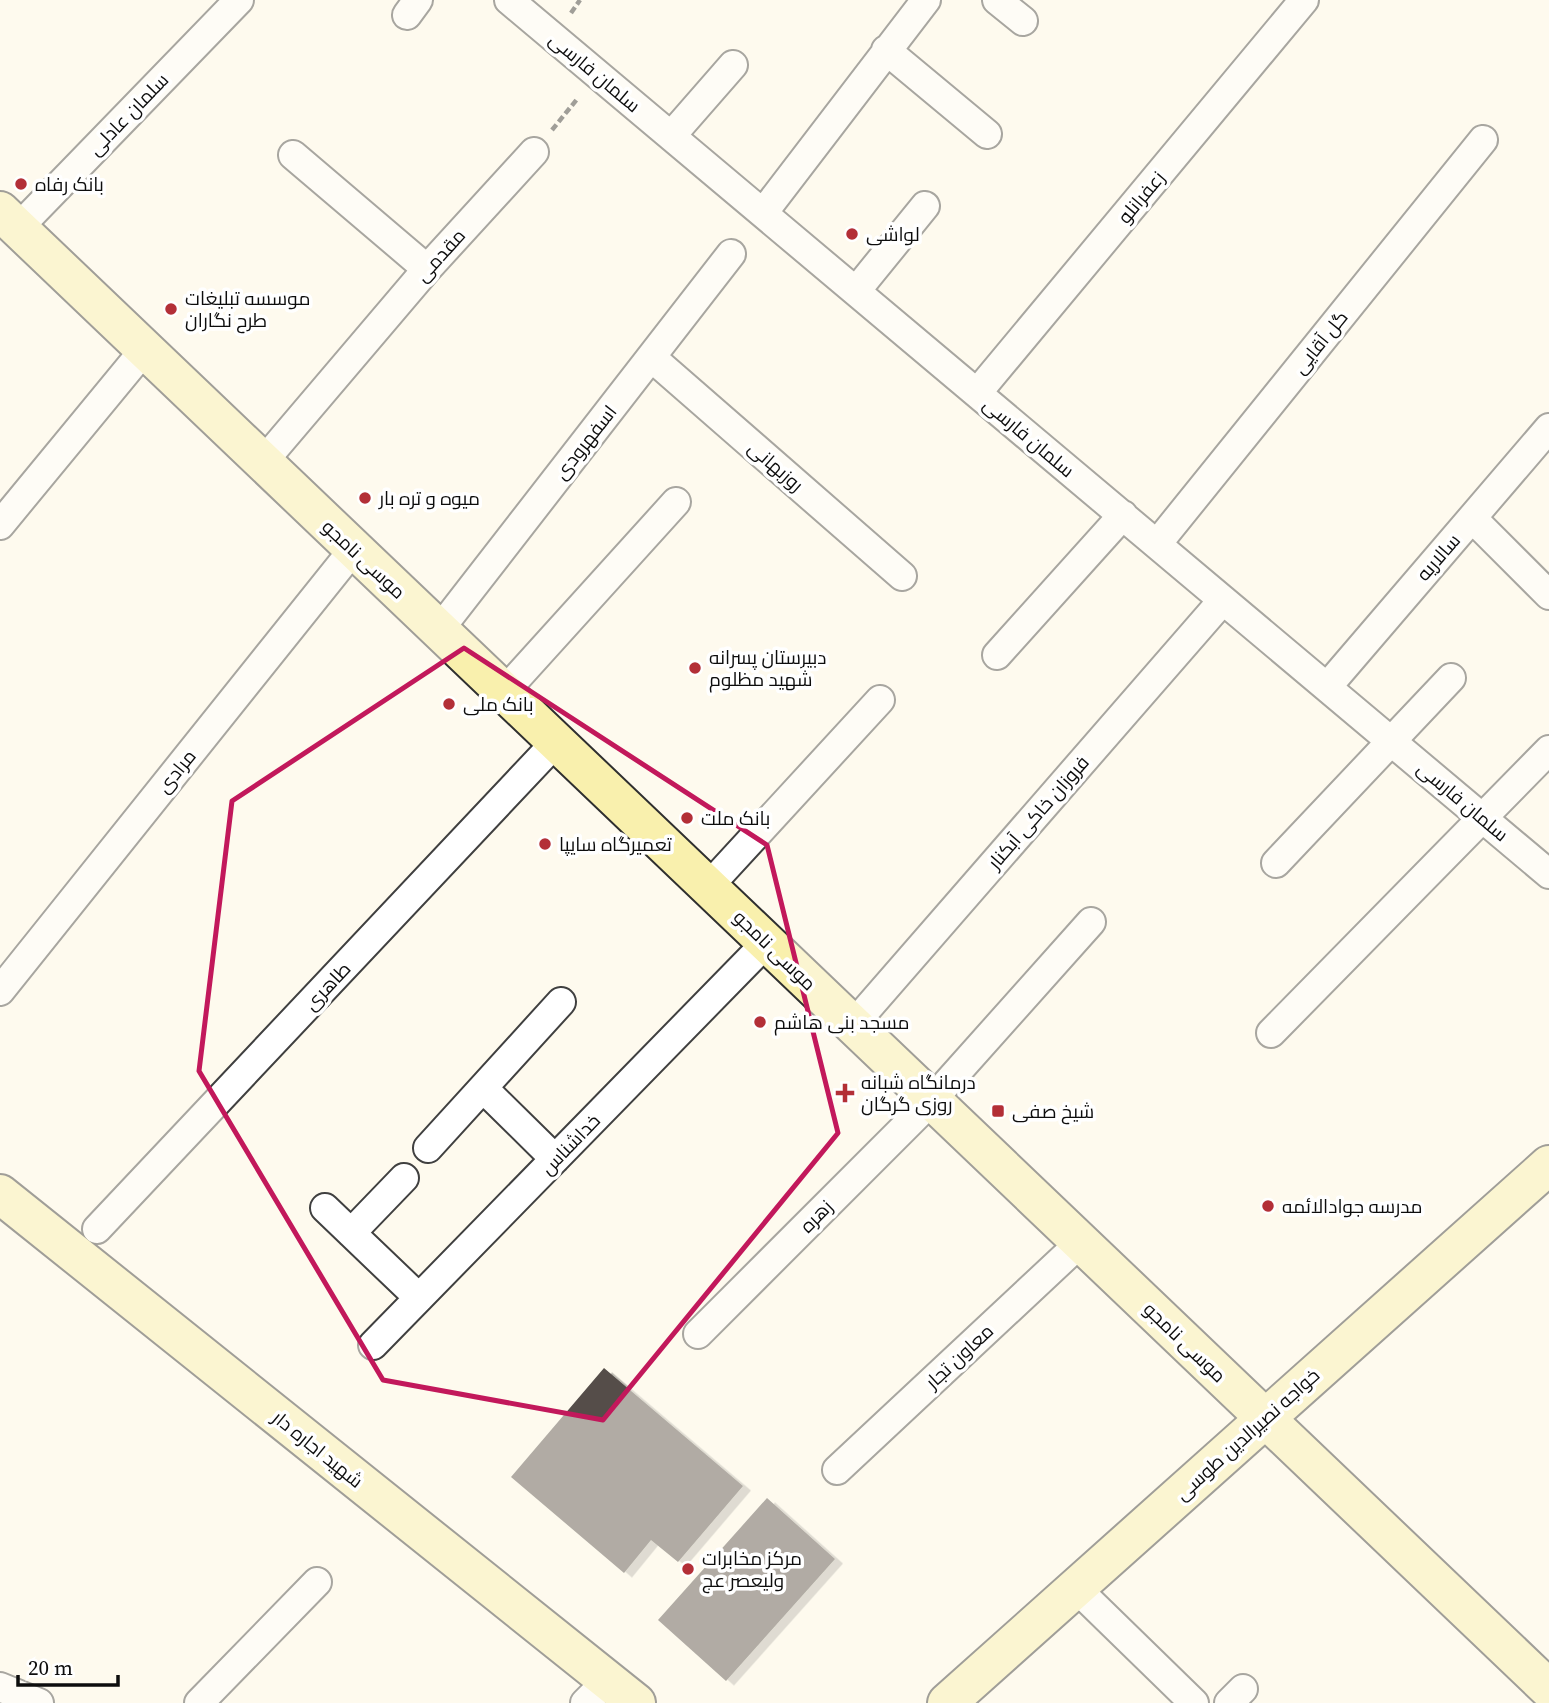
<svg xmlns="http://www.w3.org/2000/svg" width="1549" height="1703" viewBox="0 0 1549 1703" font-family="'Source Serif 4',Cairo,serif">
  <style>
    .building { fill: #544e4a; filter: url(#shadow) }
    .lines { fill: none; stroke-linecap: round; stroke-linejoin: round }
    .street-casing { stroke: #404040; stroke-width: 32 }
    .secondary-casing { stroke: #2f2f2f; stroke-width: 42 }
    .path { stroke: #2f2f2f; stroke-width: 4.5; stroke-dasharray: 7 3.5; stroke-linecap: butt }
    .street { stroke: #fff; stroke-width: 28 }
    .secondary { stroke: #f9f0ad; stroke-width: 38 }
    .marked { fill: none; stroke: #c2185b; stroke-width: 5; stroke-linejoin: round }
    .poi-dot { fill: #b32f37; stroke: #fff; stroke-width: 2.5 }
    .labels { text-anchor: middle; dominant-baseline: central; stroke-width: 7; stroke-linejoin: round; paint-order: stroke }
    .street-label { font-size: 19px; fill: #0d0d0d; stroke: #fff }
    .poi-label { font-size: 19px; fill: #0d0d0d; stroke: #fff; text-anchor: start }
  </style>
  <defs>
    <filter id="shadow"><feDropShadow dx="8" dy="4.5" stdDeviation="0" flood-color="#0004"/></filter>
  </defs>
  <rect width="100%" height="100%" fill="#fefaee"/>
  <path class="building" d="M604 1368 743 1486 678 1562 651 1540 624 1573 511 1477Z
    M767 1498 835 1559 726 1681 658 1620Z"/>
  <g class="lines">
    <defs>
      <path id="street" d="M509 0 1549 874
        M997 0 1023 21
        M407 15 418 0
        M886 50 987 134
        M671 136 733 65
        M293 155 427 269
        M763 213 926 0
        M18 228 239 0
        M856 291 925 206
        M651 357 902 576
        M977 393 1304 0
        M263 462 427 269 534 152
        M1472 518 1549 595
        M0 525 145 349
        M1157 544 1483 140
        M439 630 731 254
        M997 655 1123 515
        M1327 687 1549 428
        M504 692 676 502
        M1276 863 1451 678
        M708 887 880 700
        M0 991 353 550
        M853 1025 1223 600
        M1271 1033 1549 750
        M483 1088 555 1159
        M428 1148 561 1002
        M325 1208 419 1298
        M97 1229 556 742
        M351 1233 404 1178
        M698 1334 933 1099 1091 922
        M373 1345 766 943
        M837 1470 1081 1242
        M1076 1588 1194 1703
        M0 1687 39 1703
        M199 1703 317 1582
        M585 1703 608 1680
        M1229 1703 1243 1689"/>
      <path id="secondary" d="M0 211 1549 1689
        M0 1194 636 1703
        M947 1703 1549 1165"/>
    </defs>
    <use href="#street" class="street-casing"/>
    <use href="#secondary" class="secondary-casing"/>
    <path class="path" d="M571 13 580 0
      M552 130 578 98"/>
    <use href="#street" class="street"/>
    <use href="#secondary" class="secondary"/>
  </g>
  <path d="M0 0H1549V1703H0ZM464 648 767 845 838 1133 603 1420 383 1380 199 1071 232 801Z" fill="#fefaee" fill-opacity=".55" fill-rule="evenodd"/>
  <path class="marked" d="M464 648 767 845 838 1133 603 1420 383 1380 199 1071 232 801Z"/>
  <g class="poi-dot">
    <circle cx="21" cy="184" r="7"/>
    <circle cx="852" cy="234" r="7"/>
    <circle cx="171" cy="309" r="7"/>
    <circle cx="365" cy="498" r="7"/>
    <circle cx="695" cy="668" r="7"/>
    <circle cx="449" cy="704" r="7"/>
    <circle cx="687" cy="818" r="7"/>
    <circle cx="545" cy="844" r="7"/>
    <circle cx="760" cy="1022" r="7"/>
    <path d="M841.5 1082.5h7v7h7v7h-7v7h-7v-7h-7v-7h7z"/>
    <rect x="991" y="1104" width="14" height="14" rx="3.5"/>
    <circle cx="1268" cy="1206" r="7"/>
    <circle cx="688" cy="1569" r="7"/>
  </g>
  <g class="labels">
    <g class="street-label">
      <text transform="translate(595 72) rotate(40)">سلمان فارسی</text>
      <text transform="translate(128 114) rotate(-46)">سلمان عادلی</text>
      <text transform="translate(1141 197) rotate(-50)">زعفرانلو</text>
      <text transform="translate(440 255) rotate(-48)">مقدمی</text>
      <text transform="translate(1320 342) rotate(-51)">گل آقایی</text>
      <text transform="translate(1029 437) rotate(40)">سلمان فارسی</text>
      <text transform="translate(585 442) rotate(-52)">اسفهرودی</text>
      <text transform="translate(776 466) rotate(41)">روزبهانی</text>
      <text transform="translate(1438 557) rotate(-49)">سالاریه</text>
      <text transform="translate(364 559) rotate(43)">موسی نامجو</text>
      <text transform="translate(176 771) rotate(-51)">مرادی</text>
      <text transform="translate(1463 801) rotate(40)">سلمان فارسی</text>
      <text transform="translate(1038 812) rotate(-49)">فروزان خاکی آبکنار</text>
      <text transform="translate(775 950) rotate(44)">موسی نامجو</text>
      <text transform="translate(327 986) rotate(-47)">طاهری</text>
      <text transform="translate(570 1144) rotate(-46)">خداشناس</text>
      <text transform="translate(816 1216) rotate(-45)">زهره</text>
      <text transform="translate(1185 1342) rotate(44)">موسی نامجو</text>
      <text transform="translate(959 1356) rotate(-43)">معاون تجار</text>
      <text transform="translate(1247 1434) rotate(-42)">خواجه نصیرالدین طوسی</text>
      <text transform="translate(318 1449) rotate(39)">شهید اجاره دار</text>
    </g>
    <g class="poi-label">
      <text x="35" y="184">بانک رفاه</text>
      <text x="866" y="234">لواشی</text>
      <text x="185" y="298">موسسه تبلیغات<tspan x="185" dy="22">طرح نگاران</tspan></text>
      <text x="379" y="498">میوه و تره بار</text>
      <text x="709" y="657">دبیرستان پسرانه<tspan x="709" dy="22">شهید مظلوم</tspan></text>
      <text x="463" y="704">بانک ملی</text>
      <text x="701" y="818">بانک ملت</text>
      <text x="559" y="844">تعمیرگاه سایپا</text>
      <text x="774" y="1022">مسجد بنی هاشم</text>
      <text x="861" y="1082">درمانگاه شبانه<tspan x="861" dy="22">روزی گرگان</tspan></text>
      <text x="1012" y="1111">شیخ صفی</text>
      <text x="1282" y="1206">مدرسه جوادالائمه</text>
      <text x="702" y="1558">مرکز مخابرات<tspan x="702" dy="22">ولیعصر عج</tspan></text>
    </g>
  </g>
  <path d="M18 1675v10h100v-10" fill="none" stroke="#0d0d0d" stroke-width="3.5"/>
  <text x="28" y="1675" font-size="21" fill="#0d0d0d" stroke="#ffffff" stroke-width="5" paint-order="stroke">20 m</text>
</svg>
